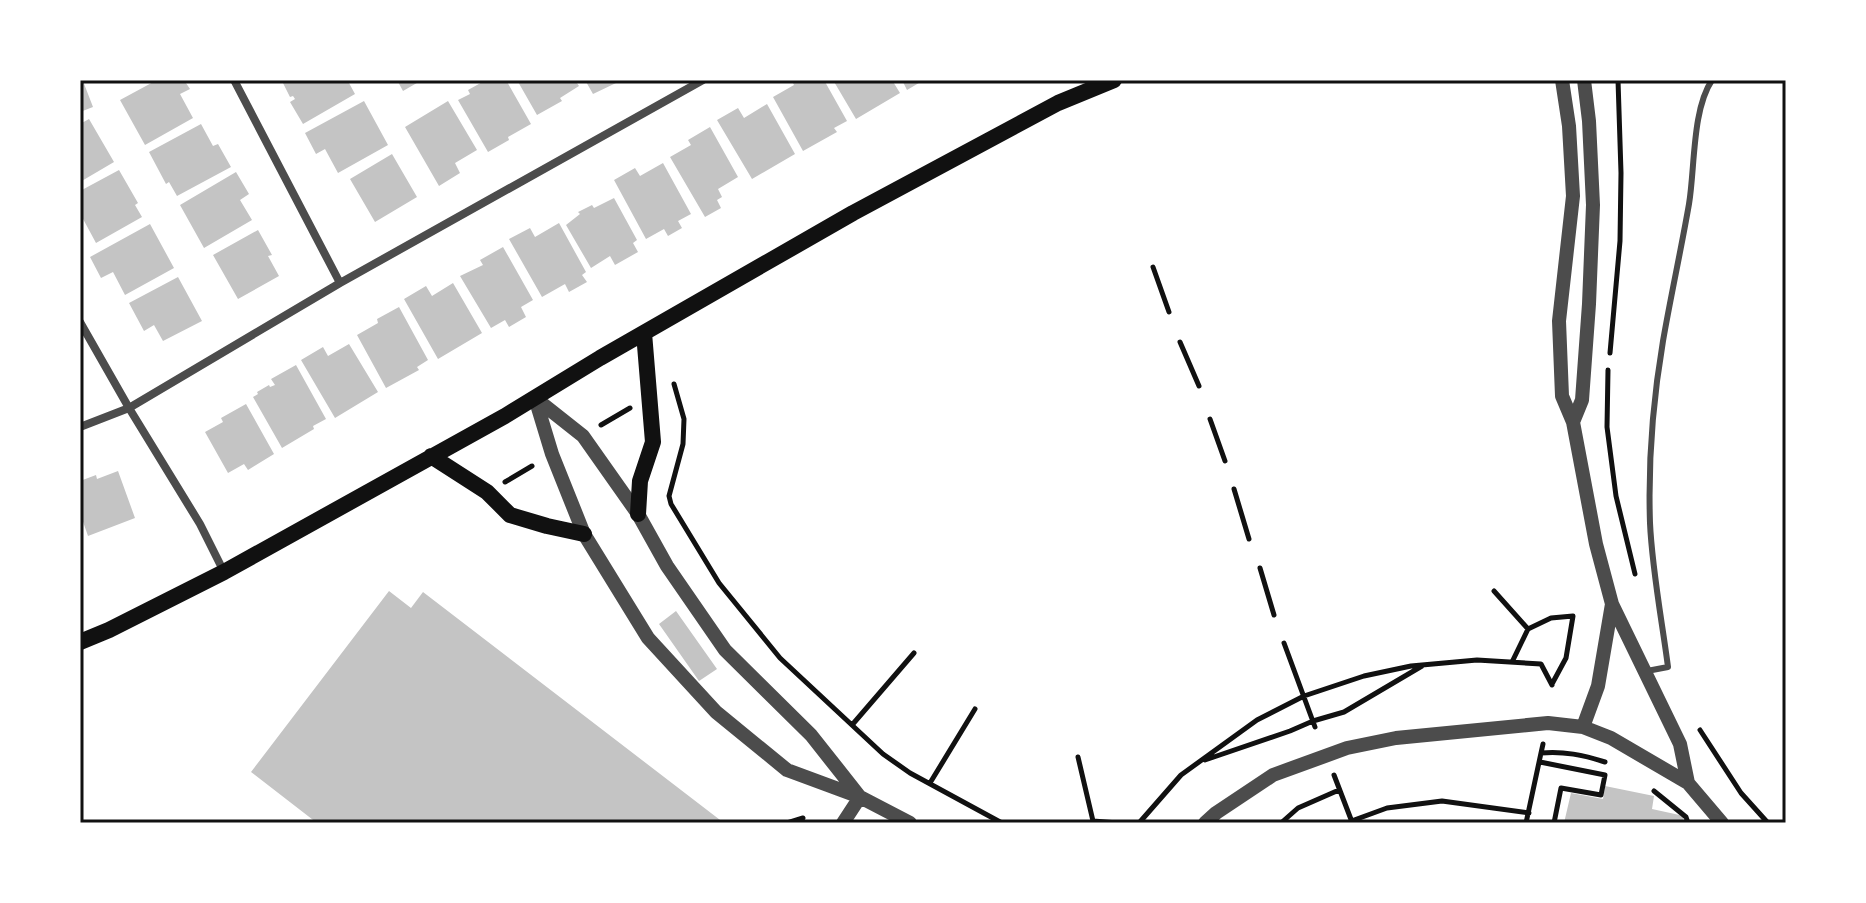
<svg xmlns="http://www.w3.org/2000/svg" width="1866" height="903" viewBox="0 0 1866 903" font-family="Spectral,serif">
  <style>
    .building { fill: #c4c4c4 }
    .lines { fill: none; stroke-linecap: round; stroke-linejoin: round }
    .path { stroke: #111; stroke-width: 5 }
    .service { stroke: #4c4c4c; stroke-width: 6 }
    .minor { stroke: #4c4c4c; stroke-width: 8 }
    .tertiary { stroke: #4c4c4c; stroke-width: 14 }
    .secondary { stroke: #111; stroke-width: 16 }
    .neatline { fill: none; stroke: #111; stroke-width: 3 }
  </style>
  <rect width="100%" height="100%" fill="#fff"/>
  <path class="building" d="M157 80H184L190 89 180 94 193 118 145 145 120 100Z
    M284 80H353L349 83 355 94 303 124 290 102 295 99 293 96 290 97 283 83 285 82Z
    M397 80H422L403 91Z
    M486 80H506L531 124 508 137 509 140 488 152 458 100 470 94 468 90Z
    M517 80H575L579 86 560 98 562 101 537 115Z
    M585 80H614L616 83 593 94Z
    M793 80H824L847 121 834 128 837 132 803 151 773 97 794 85 792 81Z
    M833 80H892L900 93 856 119Z
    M902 80H924L907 90Z
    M83 81 93 107 80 112V82Z
    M364 101 388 145 338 173 325 149 316 154 305 133Z
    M448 101 477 150 455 163 460 173 439 186 405 127Z
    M767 104 795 154 752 179 717 120 738 108 744 118Z
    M89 119 114 162 80 182V124Z
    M201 124 213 146 218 144 231 167 177 196 169 182 166 184 149 152Z
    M710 127 738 177 718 189 722 197 717 200 721 208 705 217 670 157 691 145 688 140Z
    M392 154 417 197 375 222 350 179Z
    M663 163 691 214 678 221 682 228 668 236 664 229 646 239 614 180 635 168 640 176Z
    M119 170 138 203 135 205 142 217 96 243 82 217 80 218V191Z
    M236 172 249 194 240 200 252 220 204 248 180 205Z
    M614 198 637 240 633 243 638 252 615 265 610 256 591 268 566 225 580 214 578 212 592 205 594 208Z
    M559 223 586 272 582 275 587 282 569 292 565 284 542 297 509 239 530 228 535 237Z
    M150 224 174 268 125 295 113 272 101 278 90 257Z
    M258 230 272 255 268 256 279 276 238 299 213 255Z
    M503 247 533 300 521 307 526 317 509 327 505 320 491 328 460 276 483 265 480 260Z
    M178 277 202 321 163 341 154 325 144 331 129 303Z
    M453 283 482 333 438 359 404 299 426 286 432 296Z
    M399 307 428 360 417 367 419 370 386 388 357 335 378 323 377 319Z
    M349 344 378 392 335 418 301 360 323 347 328 356Z
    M296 365 326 419 313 426 314 429 282 448 253 397 258 394 257 392 269 385 270 387 275 385 271 379Z
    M246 404 274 454 248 470 244 464 228 473 205 432 223 422 221 418Z
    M118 471 135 518 88 536 80 513V481L96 475 97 479Z
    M389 591 411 608 423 592 724 823H317L251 772Z
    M676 611 717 669 699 681 659 624Z
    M1605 786 1654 796 1652 809 1684 816 1683 823H1564L1571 793 1603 799Z"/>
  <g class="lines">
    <path class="path" d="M1153 267 1169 312
      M1180 342 1199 386
      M1610 353 1620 241 1621 173 1618 80
      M1608 370 1607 427 1616 496 1635 574
      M674 384 684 419 683 444 669 496 671 504 719 583 780 658 883 754 910 773 1002 823
      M1210 419 1225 461
      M601 425 630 408
      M505 482 532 466
      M1234 489 1249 539
      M1260 568 1274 615
      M1494 591 1528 629
      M1284 643 1315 727
      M1513 660 1528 629 1551 618 1573 616 1566 658 1552 684
      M852 725 914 653
      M1700 730 1741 793 1768 823
      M1543 744 1541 753C1564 751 1583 755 1605 762
      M1078 757 1093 821 1088 823
      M1205 760 1290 731 1313 721 1344 712 1422 666
      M1540 762 1605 775 1601 795 1561 788 1554 823
      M1334 775 1352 822
      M930 783 975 709
      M1654 791 1686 817 1688 823
      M1093 821 1118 823
      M787 823 803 818
      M1139 823 1181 775 1257 720 1304 696 1364 676 1411 666 1477 660 1541 664 1552 685
      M1281 823 1298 808 1339 790
      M1346 823 1387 808 1442 801 1529 813
      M1526 823 1541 753"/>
    <path class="service" d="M1647 671 1668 667C1662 621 1652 569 1650 523 1648 463 1653 400 1663 341 1671 295 1681 250 1689 204 1695 168 1692 110 1712 80"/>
    <path class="minor" d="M234 80 340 283
      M80 322 129 408 200 524 224 572
      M80 427 129 408 340 283 703 80"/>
    <path class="tertiary" d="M1562 80 1569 126 1573 196 1559 321 1562 396 1573 422 1596 544 1612 604 1598 686 1583 727
      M535 398 552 454 584 534 648 638 716 712 787 770 860 797 910 823
      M535 398 583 436 638 514 667 566 725 650 811 735 860 797
      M1573 422 1582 400 1589 304 1593 205 1589 121 1584 80
      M1612 604 1680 744 1688 783
      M843 823 860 797
      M1205 823 1216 813 1273 775 1347 748 1396 738 1548 723 1583 727 1611 738 1688 783 1722 823"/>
    <path class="secondary" d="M431 456 487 492 510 515 547 526 584 534
      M638 514 640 481 653 442 644 333
      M80 642 109 630 224 572 505 416 600 358 853 213 1058 103 1114 80"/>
  </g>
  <rect width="1866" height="903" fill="none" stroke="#ffffff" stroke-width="164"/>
  <rect x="82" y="82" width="1702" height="739" class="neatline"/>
</svg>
